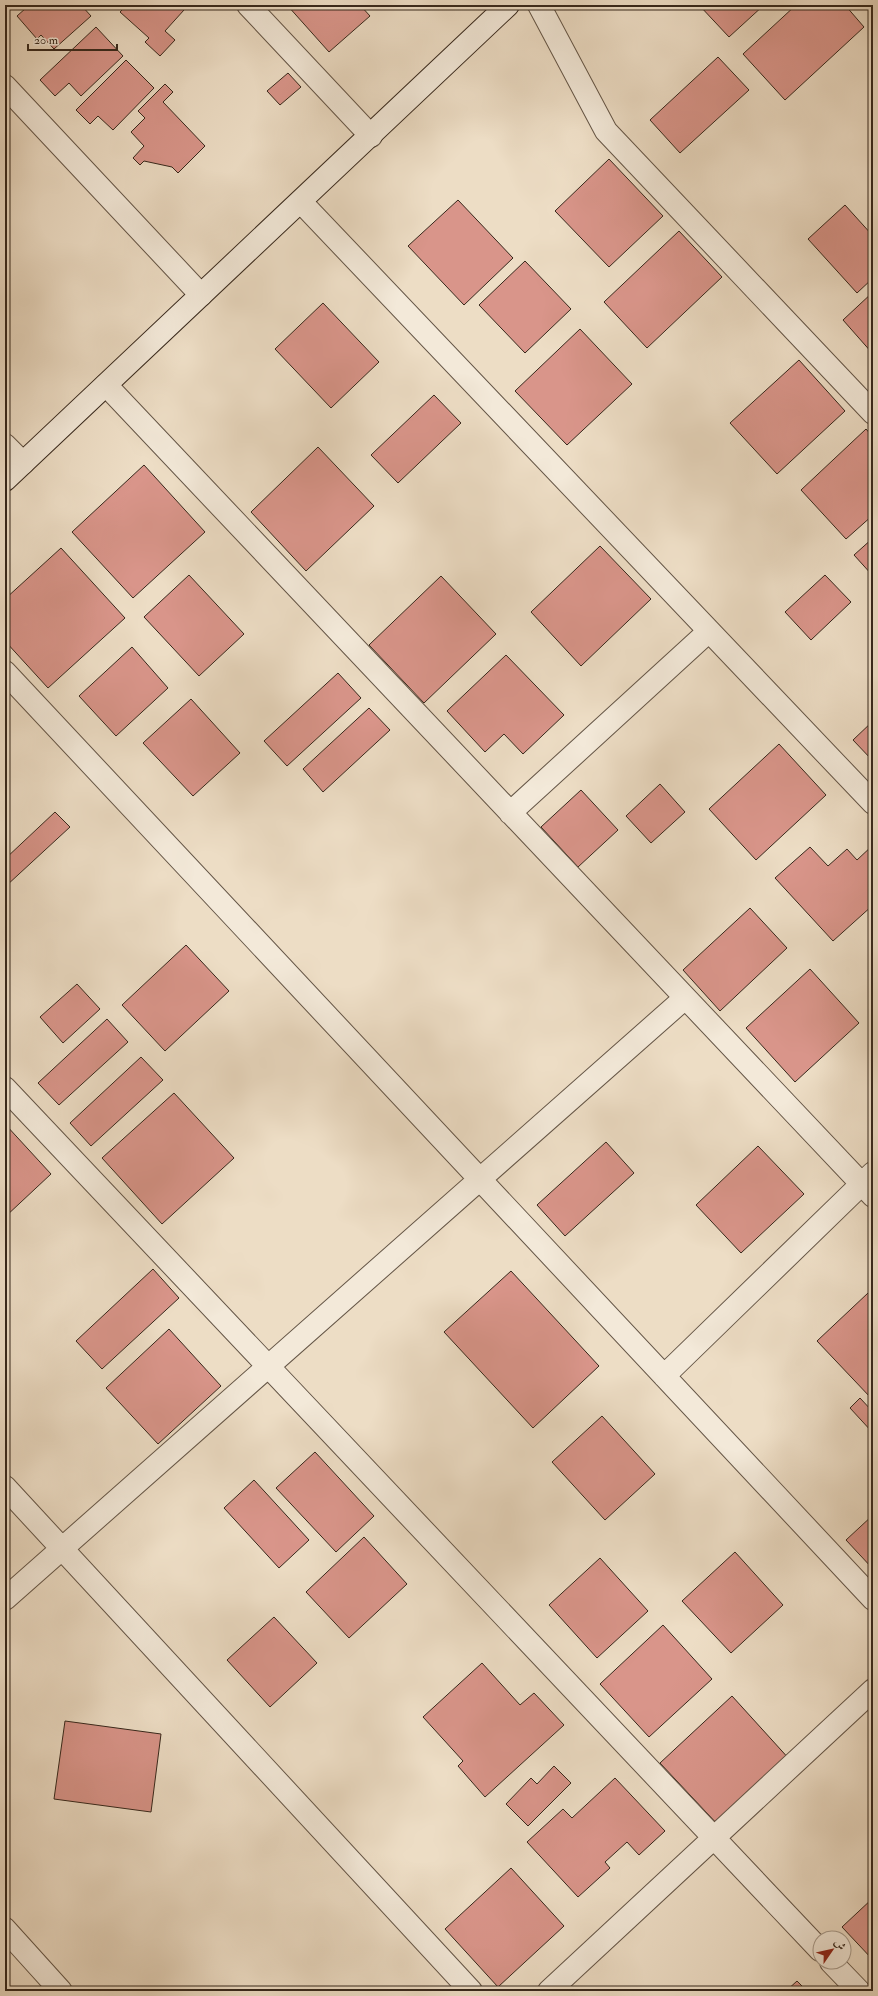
<svg xmlns="http://www.w3.org/2000/svg" width="878" height="1996" viewBox="0 0 878 1996" font-family="'IM FELL Double Pica',Amiri,serif">
  <style>
    .building { fill: #d9958a; stroke: #37281c }
    .lines { fill: none; stroke-linecap: round; stroke-linejoin: round }
    .street-casing { stroke: #645546; stroke-width: 24 }
    .secondary-casing { stroke: #37281c; stroke-width: 24 }
    .street { stroke: #f3e9d9; stroke-width: 22 }
    .secondary { stroke: #f3e9d9; stroke-width: 22 }
  </style>
  <rect width="100%" height="100%" fill="#edddc5"/>
  <filter id="stains"><feTurbulence type="fractalNoise" baseFrequency=".005" numOctaves="4"/><feColorMatrix values="0 0 0 0 .2 0 0 0 0 .09 0 0 0 0 .02 0 0 0 .5 -.17"/></filter>
  <radialGradient id="worn" r=".72"><stop offset=".6" stop-color="#630" stop-opacity="0"/><stop offset="1" stop-color="#630" stop-opacity=".3"/></radialGradient>
  <path class="building" d="M23 5H81L91 16 54 49 41 35 37 39 17 16 26 8Z
    M127 5H179L184 10 165 31 175 40 160 56 145 42 149 38 120 12Z
    M287 5H360L370 16 329 52Z
    M699 5H764L729 37Z
    M796 5H845L864 27 785 100 743 54Z
    M96 27 123 56 81 96 69 83 55 96 40 80Z
    M718 57 749 90 680 153 650 120Z
    M126 60 154 88 113 130 98 116 90 124 76 110Z
    M288 73 301 87 280 105 267 91Z
    M165 84 173 92 163 102 205 146 178 173 172 167 144 161 140 165 133 158 144 146 131 132 145 118 138 111Z
    M609 159 663 216 609 267 555 211Z
    M458 200 513 258 464 305 408 246Z
    M845 205 873 236V278L857 293 808 239Z
    M679 231 722 277 647 348 604 302Z
    M525 261 571 309 525 353 479 305Z
    M873 292V354L843 320Z
    M323 303 379 362 331 408 275 349Z
    M580 329 632 384 567 445 515 391Z
    M799 360 845 411 777 474 730 423Z
    M434 395 461 423 398 483 371 455Z
    M866 429 873 437V515L846 539 801 490Z
    M318 447 374 506 306 571 251 512Z
    M144 465 205 532 133 598 72 532Z
    M873 538V576L854 555Z
    M600 546 651 599 581 666 531 612Z
    M61 548 125 618 48 688 5 641V599Z
    M189 575 244 634 199 676 144 617Z
    M825 575 851 602 811 640 785 612Z
    M441 576 496 634 424 703 369 645Z
    M132 647 168 688 116 736 79 696Z
    M506 655 564 715 523 754 504 734 485 752 447 711Z
    M338 673 361 698 287 766 264 741Z
    M191 699 240 753 193 796 143 743Z
    M369 708 390 730 323 792 303 769Z
    M873 721V761L853 740Z
    M779 744 826 795 756 860 709 809Z
    M660 784 685 812 651 843 626 816Z
    M581 790 618 830 578 867 541 827Z
    M55 812 70 827 6 886 5 859Z
    M873 845V905L833 941 775 878 810 847 828 866 847 849 857 860Z
    M750 908 787 948 720 1011 683 970Z
    M186 945 229 991 165 1051 122 1005Z
    M810 969 859 1023 795 1082 746 1028Z
    M77 984 100 1009 63 1043 40 1017Z
    M107 1019 128 1042 59 1105 38 1083Z
    M141 1057 163 1080 91 1146 70 1123Z
    M174 1093 234 1158 162 1224 102 1158Z
    M5 1124 51 1174 5 1217Z
    M606 1142 634 1173 565 1236 537 1205Z
    M758 1146 804 1194 741 1253 696 1205Z
    M153 1269 179 1298 102 1369 76 1341Z
    M511 1271 599 1366 533 1428 444 1332Z
    M868 1293 873 1298V1396L871 1398 817 1341Z
    M169 1329 221 1386 158 1444 106 1388Z
    M860 1398 873 1412V1433L850 1408Z
    M602 1416 655 1474 605 1520 552 1462Z
    M315 1452 374 1516 336 1552 276 1488Z
    M254 1480 309 1540 279 1568 224 1508Z
    M873 1515V1569L846 1540Z
    M364 1537 407 1584 349 1638 306 1592Z
    M735 1552 783 1605 731 1653 682 1601Z
    M600 1558 648 1611 597 1658 549 1605Z
    M274 1617 317 1663 270 1707 227 1660Z
    M663 1625 712 1679 649 1737 600 1684Z
    M482 1663 520 1705 534 1693 564 1725 485 1797 458 1766 463 1761 423 1717Z
    M732 1696 791 1761 720 1827 660 1763Z
    M65 1721 161 1734 151 1812 54 1799Z
    M554 1766 571 1783 528 1826 506 1804 531 1778 537 1784Z
    M615 1778 665 1831 639 1855 627 1842 605 1862 610 1868 578 1897 527 1842 563 1809 572 1818Z
    M511 1868 564 1926 498 1987 445 1929Z
    M873 1898V1960L842 1927Z
    M797 1981 807 1991H786Z"/>
  <g class="lines">
    <defs>
      <path id="street" d="M248 5 371 136
        M539 5 606 131 873 413
        M5 86 201 295
        M301 202 873 803
        M106 385 873 1196
        M5 445 23 463
        M5 672 873 1599
        M510 813 709 631
        M5 1088 820 1950
        M664 1376 873 1173
        M5 1487 471 1991
        M5 1599 685 998
        M5 1929 61 1991
        M831 1962 859 1991
        M549 1991 873 1690"/>
      <path id="secondary" d="M5 480 508 5"/>
    </defs>
    <use href="#street" class="street-casing"/>
    <use href="#secondary" class="secondary-casing"/>
    <use href="#street" class="street"/>
    <use href="#secondary" class="secondary"/>
  </g>
  <rect width="878" height="1996" fill="none" stroke="#edddc5" stroke-width="20"/>
  <rect x="6" y="6" width="866" height="1984" fill="none" stroke="#37281c" stroke-width="2"/>
  <rect x="10" y="10" width="858" height="1976" fill="none" stroke="#37281c"/>
  <g transform="translate(832 1950) rotate(56)"><circle r="19" fill="#f3e9d9" stroke="#a89c8d"/>
  <path d="M0-3L7 15L0 10L-7 15Z" fill="#8f2418"/>
  <text y="-6" font-size="11" font-weight="bold" text-anchor="middle" fill="#37281c">ش</text>
  </g>
  <path d="M28 44v6h89v-6" fill="none" stroke="#37281c" stroke-width="2"/>
  <text x="34" y="44" font-size="12" fill="#37281c" stroke="#f3e9d9" stroke-width="3" paint-order="stroke">20 m</text>
  <rect width="100%" height="100%" filter="url(#stains)"/>
  <rect width="100%" height="100%" fill="url(#worn)"/>
</svg>
